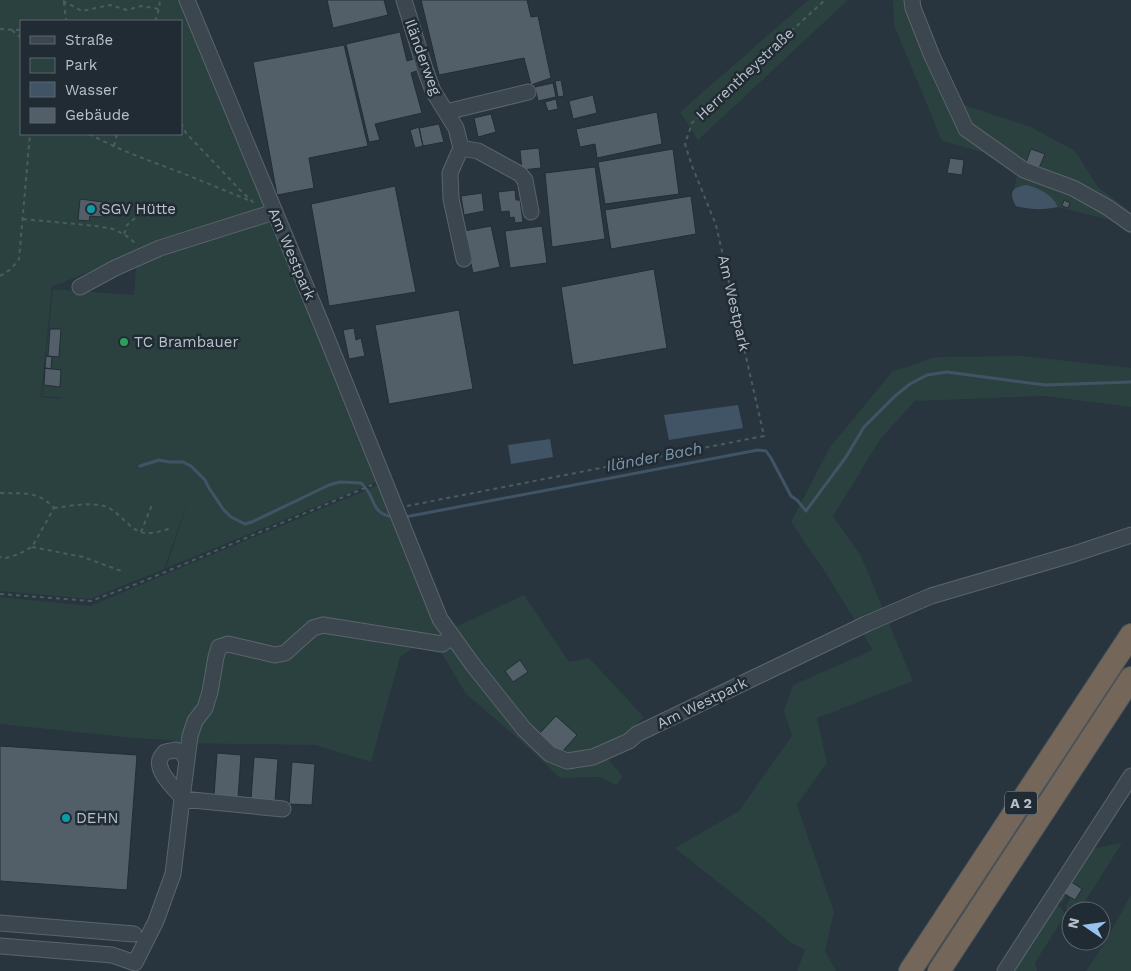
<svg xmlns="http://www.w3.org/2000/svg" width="1131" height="971" viewBox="0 0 1131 971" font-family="'Work Sans',sans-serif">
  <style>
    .green { fill: #2b4140; fill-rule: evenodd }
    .water { fill: #405466 }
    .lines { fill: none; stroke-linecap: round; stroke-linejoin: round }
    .stream { stroke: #405466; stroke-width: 3 }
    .building { fill: #525f69; stroke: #232d36 }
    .minor-casing { stroke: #5a646c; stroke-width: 17 }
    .highway-casing { stroke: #475159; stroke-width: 24 }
    .path { stroke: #4a5d5e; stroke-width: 2; stroke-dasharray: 4 4; stroke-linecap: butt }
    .minor { stroke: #3c464e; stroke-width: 15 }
    .highway { stroke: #74675a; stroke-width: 22 }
    .culture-dot { fill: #0f9aa8; stroke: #212b34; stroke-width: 2 }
    .leisure-dot { fill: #2e9e5b; stroke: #212b34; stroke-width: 2 }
    .labels { text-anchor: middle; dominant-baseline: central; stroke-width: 5; stroke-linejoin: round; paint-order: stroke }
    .shield { fill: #212b34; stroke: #8b949c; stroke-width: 1 }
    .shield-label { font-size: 14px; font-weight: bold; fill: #b8c1c9 }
    .street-label { font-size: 15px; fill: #b8c1c9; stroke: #212b34 }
    .poi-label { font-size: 15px; fill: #b8c1c9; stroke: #212b34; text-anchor: start }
    .water-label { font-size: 16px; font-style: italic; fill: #7c95a9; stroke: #212b34 }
  </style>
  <rect width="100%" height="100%" fill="#28343e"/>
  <path class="green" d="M0 0H188L381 480 166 568 192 491 164 569 90 599 0 591ZM21 21H181V134H21ZM103 266 136 267 134 295 53 289 42 396 61 398 60 408 61 399 41 397 52 287Z
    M808 0H848L698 140 680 112Z
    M893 0H917L958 103 1031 127 1075 151 1098 187 1131 212V235L1110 220 1058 207 1056 204 1018 186 1014 190 1017 175 982 152 942 141 894 25Z
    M1022 356 1131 368V407L1045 396 915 401 881 438 833 516 861 556 913 681 817 718 827 763 797 805 834 912 825 951 836 971H797L805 950 790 942 762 917 675 848 739 811 792 736 784 711 793 685 873 650 827 575 791 522 830 447 892 372 935 357Z
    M383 483 446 628 460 625 524 595 569 662 589 658 644 717 629 732 610 743 602 751 623 777 617 785 599 777 560 778 521 741 466 694 429 632 413 648 400 657 371 762 315 745 180 743 171 740 134 738 0 724V597L90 606Z
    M1122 843 1084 903 1071 906 1069 910H1067L1066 905 1071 897 1075 900 1082 889 1071 882 1067 895 1061 904 1060 902 1061 900 1060 896 1091 850 1095 848Z
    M1131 895V971H1086L1104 944Z
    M1057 906 1061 907 1065 915 1035 963 1037 971H1010L1052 908Z"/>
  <path class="water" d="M1027 185C1040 189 1052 194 1058 207 1042 210 1032 210 1016 206 1008 192 1012 187 1027 185Z
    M738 405 743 428 669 440 664 415Z
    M550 439 553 457 511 464 508 445Z"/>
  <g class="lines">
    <path class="stream" d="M140 466 159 460 169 462H183L191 466 205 480 209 488 223 509 231 517 245 524 252 522 329 485 340 482 361 483C365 487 369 492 371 497 376 509 379 515 394 517
      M405 517 758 450 766 451 771 458 791 496 797 500 806 511 846 457 864 427 895 396 910 384 927 375 947 372 1045 385 1131 382"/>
  </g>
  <path class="building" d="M327 0H384L388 15 333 28Z
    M421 0H527L531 17 538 16 551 78 531 85 524 58 439 75Z
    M400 32 407 61 417 58 419 70 411 73 422 113 375 124 380 140 369 142 346 44Z
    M344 45 368 146 309 158 314 188 277 195 253 62Z
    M561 80 564 96 558 97 555 81Z
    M553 83 556 97 538 101 535 87Z
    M593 95 597 113 573 119 569 101Z
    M556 99 558 109 548 111 545 102Z
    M657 112 662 144 597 158 595 144 580 147 576 129Z
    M491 114 496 132 478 137 474 118Z
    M439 124 444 142 423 146 419 128Z
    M419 127 423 146 415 148 410 130Z
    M539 148 541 168 522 170 520 150Z
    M673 149 679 194 605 204 598 162Z
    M1031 149 1045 154 1039 168 1026 162Z
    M950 158 964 160 962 175 947 173Z
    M595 167 605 239 552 247 545 173Z
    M395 186 416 292 329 306 311 204Z
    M515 190 516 200H520L523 222 515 223 514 217 510 218 509 211 501 212 498 192Z
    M482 193 484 211 464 215 461 196Z
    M691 196 696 234 611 249 605 210Z
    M80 199 103 202 102 217 90 216 89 221 78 220Z
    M1064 200 1070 203 1068 208 1062 206Z
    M491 226 500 267 473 273 464 231Z
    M542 226 547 263 510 268 505 231Z
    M654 269 667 348 573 365 561 287Z
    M459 310 473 389 389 404 375 325Z
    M354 328 356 340 361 338 365 356 349 359 343 330Z
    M50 329H61L59 357 48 356Z
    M46 356 52 357 51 369 45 368Z
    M45 368 61 370 60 387 44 385Z
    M520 660 528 672 513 682 505 671Z
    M556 716 577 735 560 754 539 734Z
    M0 746 137 755 127 890 0 881Z
    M217 753 241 755 238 798 214 796Z
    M254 757 278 759 275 801 251 799Z
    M292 762 315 764 312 805 289 804Z
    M1070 881 1082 889 1075 900 1063 893Z"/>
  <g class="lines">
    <defs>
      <path id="minor" d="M187 0 321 323 440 619 473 665 500 699 524 729 550 754 567 761 593 757 629 741 637 734 866 624 931 596 1074 554 1131 535
        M404 0 425 69 433 91 456 128 461 148 450 173 451 199 464 259
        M912 0 913 8 932 56 966 129 1024 170 1073 188 1107 207 1131 224
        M446 112 528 92
        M461 148 478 151 520 174 525 180 531 212
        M80 287 115 268 160 248 274 212
        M182 797C174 788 156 772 160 759 160 758 164 753 165 752L175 750 182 752 187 761
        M182 799 190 736 195 721 205 708 210 692 216 657 219 647 228 644 275 655 285 653 313 628 323 625 442 644 452 637
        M0 923 134 934
        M0 946 112 955 135 963 156 921 173 874 182 799 283 809
        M1005 971 1131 776"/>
      <path id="highway" d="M910 971 1131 635
        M939 971 1131 678"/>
    </defs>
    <use href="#minor" class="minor-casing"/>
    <use href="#highway" class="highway-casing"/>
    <path class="path" d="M63 1 82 11 110 5 127 10 141 6 159 9
      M64 2 66 21
      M155 21 159 9 160 0
      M0 29 21 30
      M12 30 21 38
      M181 123 186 133 241 191 255 204
      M89 134C119 150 150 161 182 173 205 182 228 192 251 201
      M114 146 117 134
      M23 219 96 226 113 229 125 235 133 241 136 246
      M124 234 127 225 153 203
      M0 276 11 269 19 259 30 134
      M0 493C23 494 37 490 54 508L32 547 19 554 6 558 0 557
      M407 506 764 436 716 225 692 166 685 144 692 123 728 89 825 0
      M54 508C70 506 89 502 104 506 121 511 129 532 146 533 154 534 164 530 172 528
      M141 532 152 505
      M32 547 83 557 124 572
      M0 594 91 601 139 583 372 485"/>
    <use href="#minor" class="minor"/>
    <use href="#highway" class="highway"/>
  </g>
  <g class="culture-dot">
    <circle cx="91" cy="209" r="5"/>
    <circle cx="66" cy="818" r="5"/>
  </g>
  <circle class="leisure-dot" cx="124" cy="342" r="5"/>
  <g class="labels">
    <rect class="shield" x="1005" y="791.5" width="32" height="23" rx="4"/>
    <g class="shield-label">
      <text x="1021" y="803">A 2</text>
    </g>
    <g class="street-label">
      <text transform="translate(423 57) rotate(70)">Iländerweg</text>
      <text transform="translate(745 74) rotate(-43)">Herrentheystraße</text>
      <text transform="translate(292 254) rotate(67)">Am Westpark</text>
      <text transform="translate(734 303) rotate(77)">Am Westpark</text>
      <text transform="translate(702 703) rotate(-26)">Am Westpark</text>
    </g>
    <g class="poi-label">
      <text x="101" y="209">SGV Hütte</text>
      <text x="134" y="342">TC Brambauer</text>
      <text x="76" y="818">DEHN</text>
    </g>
    <g class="water-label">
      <text transform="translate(654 457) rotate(-11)">Iländer Bach</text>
    </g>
  </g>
  <rect x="20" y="20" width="162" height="115" fill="#212b34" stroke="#5d6770"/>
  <rect x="30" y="36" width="25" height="8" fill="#3c464e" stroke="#5d6770"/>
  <text x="65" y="45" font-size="15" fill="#b8c1c9">Straße</text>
  <rect x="30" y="58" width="25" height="15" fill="#2b4140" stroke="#5d6770"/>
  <text x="65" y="70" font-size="15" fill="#b8c1c9">Park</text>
  <rect x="30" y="82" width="25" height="15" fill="#405466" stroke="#5d6770"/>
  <text x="65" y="95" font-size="15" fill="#b8c1c9">Wasser</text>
  <rect x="30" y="108" width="25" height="15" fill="#525f69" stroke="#5d6770"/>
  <text x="65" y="120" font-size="15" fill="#b8c1c9">Gebäude</text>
  <g transform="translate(1086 926) rotate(283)"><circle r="24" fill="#212b34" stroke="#5d6770"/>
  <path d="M0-4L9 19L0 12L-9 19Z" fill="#98c3ee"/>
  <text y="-8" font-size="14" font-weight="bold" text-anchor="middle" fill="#b8c1c9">N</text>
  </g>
</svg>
